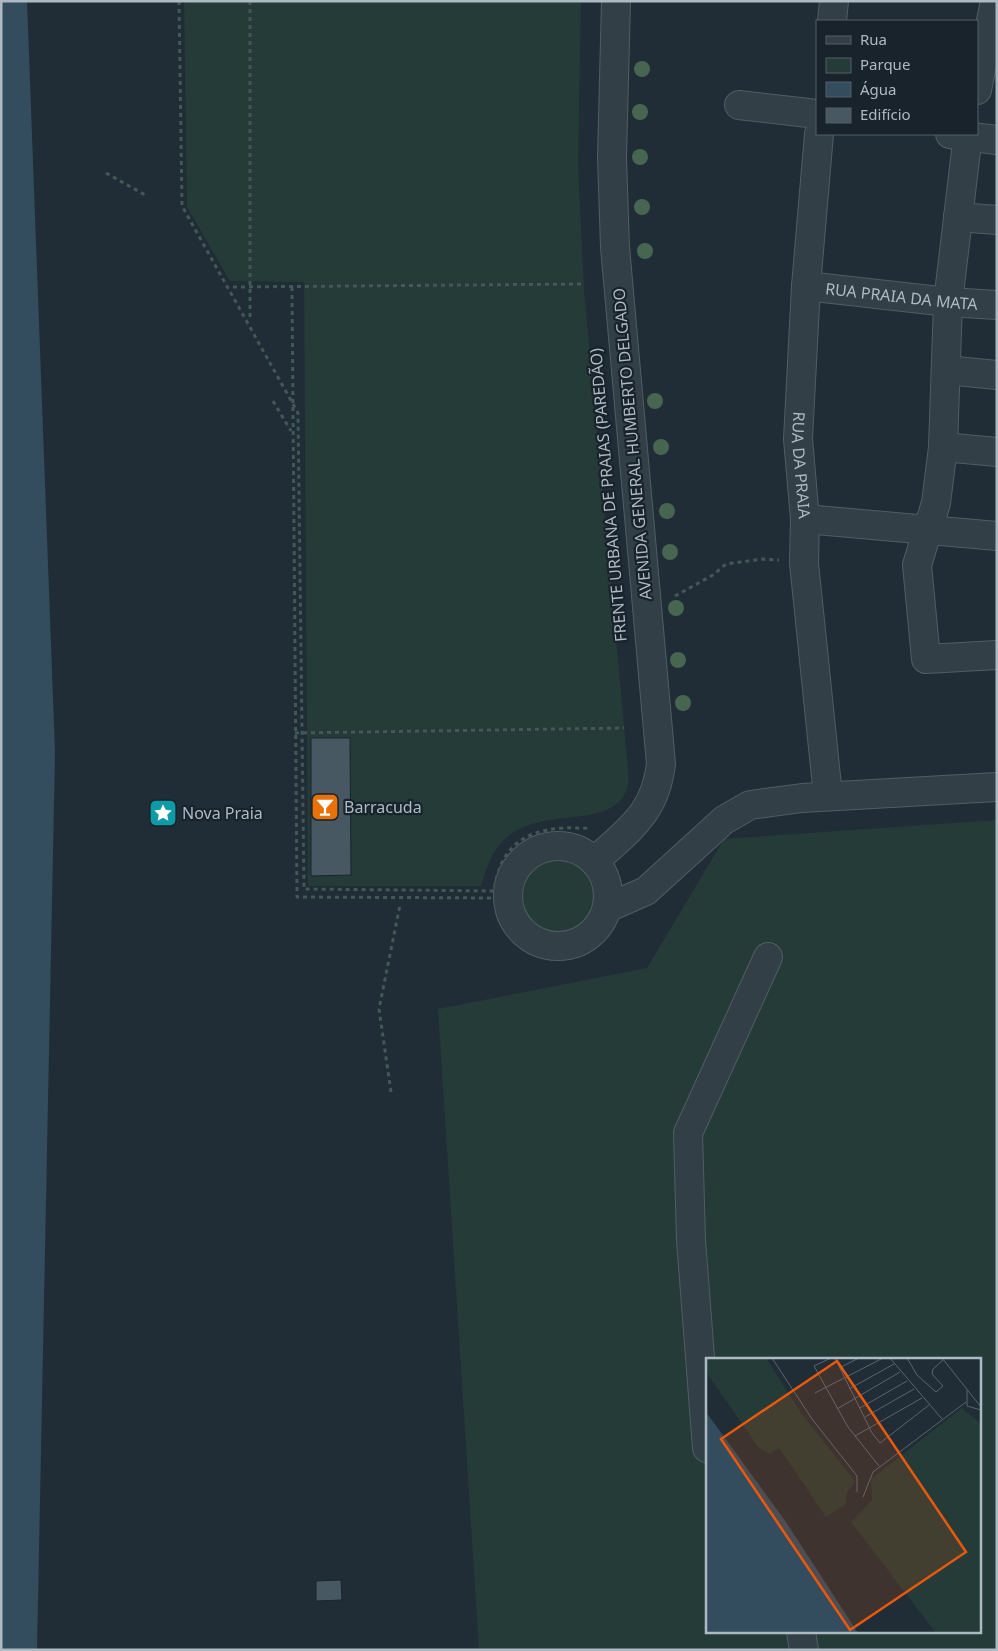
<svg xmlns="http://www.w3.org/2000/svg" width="998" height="1651" viewBox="0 0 998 1651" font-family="'Noto Sans',sans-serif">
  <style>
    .green { fill: #253b38; fill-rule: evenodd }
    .water { fill: #334c5e }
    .building { fill: #485862; stroke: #1b252d }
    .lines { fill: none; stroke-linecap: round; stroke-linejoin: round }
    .minor-casing { stroke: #515d65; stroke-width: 30 }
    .path { stroke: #435857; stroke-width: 3; stroke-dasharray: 4 4; stroke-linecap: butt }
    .minor { stroke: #333f47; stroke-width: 28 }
    .tree { fill: #466652 }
    .labels { text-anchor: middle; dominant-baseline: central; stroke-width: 4.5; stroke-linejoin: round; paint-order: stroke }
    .street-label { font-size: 16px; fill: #adbac4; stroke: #19232b }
    .poi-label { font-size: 16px; fill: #adbac4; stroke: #19232b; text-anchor: start }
    .inset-road { fill: none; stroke: #58656f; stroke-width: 1 }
    .view { fill: #e8590c; fill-opacity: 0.15; stroke: #e8590c; stroke-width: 2.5 }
    .inset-edge { fill: none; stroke: #adbac4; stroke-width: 2.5 }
  </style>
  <rect width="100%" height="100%" fill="#202d36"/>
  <path class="green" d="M184 1H581L578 166 584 290 625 736C625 749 631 777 627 789 611 835 528 799 495 851 488 862 485 874 481 886H308L304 282 230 281 187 207Z
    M997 820V1650H479L438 1009 647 968 724 839ZM707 1360H979V1632H707Z
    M519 896a39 39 0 1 1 78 0a39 39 0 1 1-78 0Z"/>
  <path class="water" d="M1 1H27L55 752 37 1650H1Z"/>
  <path class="building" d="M311 738H350L351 875 311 876Z
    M341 1580 342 1600 316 1601V1581Z"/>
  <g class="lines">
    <defs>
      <g id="minor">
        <path d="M832 21 834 1"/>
        <path d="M977 90 995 1"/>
        <path d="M739 105 817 114"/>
        <path id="s1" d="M819 134 806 286 798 439 805 519 804 563 828 796"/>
        <path d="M950 134 997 140"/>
        <path d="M968 134 948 302 943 447 936 503 917 565 926 659 997 655"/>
        <path d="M958 217 997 220"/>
        <path id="s2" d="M806 286 948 302 997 305"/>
        <path d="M946 370 997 375"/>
        <path d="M943 447 997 452"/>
        <path d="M805 519 997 536"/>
        <circle cx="558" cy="896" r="50"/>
        <path d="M595 861C629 829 655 814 661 764L615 247 612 157 616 1"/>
        <path d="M607 908 646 891 724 820 750 805 802 798 997 787"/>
        <path d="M707 1448 691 1240 688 1133 768 957"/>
        <path d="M801 1632 804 1650"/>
      </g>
    </defs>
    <use href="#minor" class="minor-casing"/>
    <path class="path" d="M179 1 182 206 298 413 304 889 494 891C500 849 521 831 563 828 572 827 581 829 590 828
      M250 1V319
      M106 173 147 196
      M233 287 584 284
      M292 287 297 897 494 898
      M273 401 291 431
      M675 596 713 575 726 564 763 559 779 560
      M295 733 624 728
      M391 1092 379 1009 400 905"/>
    <use href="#minor" class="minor"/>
  </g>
  <g class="tree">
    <circle cx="642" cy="69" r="8"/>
    <circle cx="640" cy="112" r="8"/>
    <circle cx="640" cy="157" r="8"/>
    <circle cx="642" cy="207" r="8"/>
    <circle cx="645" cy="251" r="8"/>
    <circle cx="655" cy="401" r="8"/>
    <circle cx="661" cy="447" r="8"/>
    <circle cx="667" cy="511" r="8"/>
    <circle cx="670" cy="552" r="8"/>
    <circle cx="676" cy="608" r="8"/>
    <circle cx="678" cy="660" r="8"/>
    <circle cx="683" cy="703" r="8"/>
  </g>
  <defs>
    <symbol id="bar-square" viewBox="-11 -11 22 22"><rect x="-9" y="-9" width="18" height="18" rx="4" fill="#e8710a" stroke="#19232b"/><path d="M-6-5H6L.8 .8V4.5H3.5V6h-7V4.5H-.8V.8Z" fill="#fff"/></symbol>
    <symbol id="sight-square" viewBox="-11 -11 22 22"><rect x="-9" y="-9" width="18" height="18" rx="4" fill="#0f9aa8" stroke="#19232b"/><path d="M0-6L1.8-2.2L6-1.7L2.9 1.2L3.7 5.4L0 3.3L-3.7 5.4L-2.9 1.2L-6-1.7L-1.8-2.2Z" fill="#fff"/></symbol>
  </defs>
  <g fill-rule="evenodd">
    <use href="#bar-square" x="309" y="791" width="32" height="32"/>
    <use href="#sight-square" x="147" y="797" width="32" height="32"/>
  </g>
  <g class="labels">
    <g class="street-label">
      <text stroke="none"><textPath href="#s2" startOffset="96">RUA PRAIA DA MATA</textPath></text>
      <text transform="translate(632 444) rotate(-95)">AVENIDA GENERAL HUMBERTO DELGADO</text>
      <text stroke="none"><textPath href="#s1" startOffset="332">RUA DA PRAIA</textPath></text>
      <text transform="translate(608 495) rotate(-95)">FRENTE URBANA DE PRAIAS (PAREDÃO)</text>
    </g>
    <g class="poi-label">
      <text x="344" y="807">Barracuda</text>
      <text x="182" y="813">Nova Praia</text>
    </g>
  </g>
  <g transform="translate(706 1358)">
    <rect width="275" height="275" fill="#202d36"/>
    <path d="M0 0H60L95 55 149 123 140 137V146L120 159 73 90 64 96 53 90 0 14ZM256 50 275 66V275H230L145 164 166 142 165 121Z" fill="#253b38"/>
    <path d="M0 54 80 164 152 275H0Z" fill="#334c5e"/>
    <path class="inset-road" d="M66 0 106 61 151 118V134M125 0 108 8 142 69 173 108M129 0 166 75 174 85 223 47M184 0 236 61M201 0 211 17 230 34 237 28 226 16 227 11 237 2M236 0 275 49M133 10 153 0M143 31 188 6M261 32V48L275 52M109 35 177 0M154 50 201 23M131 51 194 14M159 59 208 31M149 78 216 40M157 139 167 114 260 44"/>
    <path class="view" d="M131 3 260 194 144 272 15 81Z"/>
    <rect width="275" height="275" class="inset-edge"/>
  </g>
  <rect width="998" height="1651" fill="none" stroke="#adbac4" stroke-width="5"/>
  <rect x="816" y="20" width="162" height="115" fill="#19232b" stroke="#545f68"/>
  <rect x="826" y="36" width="25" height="8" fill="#333f47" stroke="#545f68"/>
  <text x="860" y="45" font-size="15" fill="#adbac4">Rua</text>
  <rect x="826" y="58" width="25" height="15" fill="#253b38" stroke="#545f68"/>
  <text x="860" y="70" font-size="15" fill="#adbac4">Parque</text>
  <rect x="826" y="82" width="25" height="15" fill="#334c5e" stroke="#545f68"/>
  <text x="860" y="95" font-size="15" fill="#adbac4">Água</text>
  <rect x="826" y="108" width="25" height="15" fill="#485862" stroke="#545f68"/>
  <text x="860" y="120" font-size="15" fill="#adbac4">Edifício</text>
</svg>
